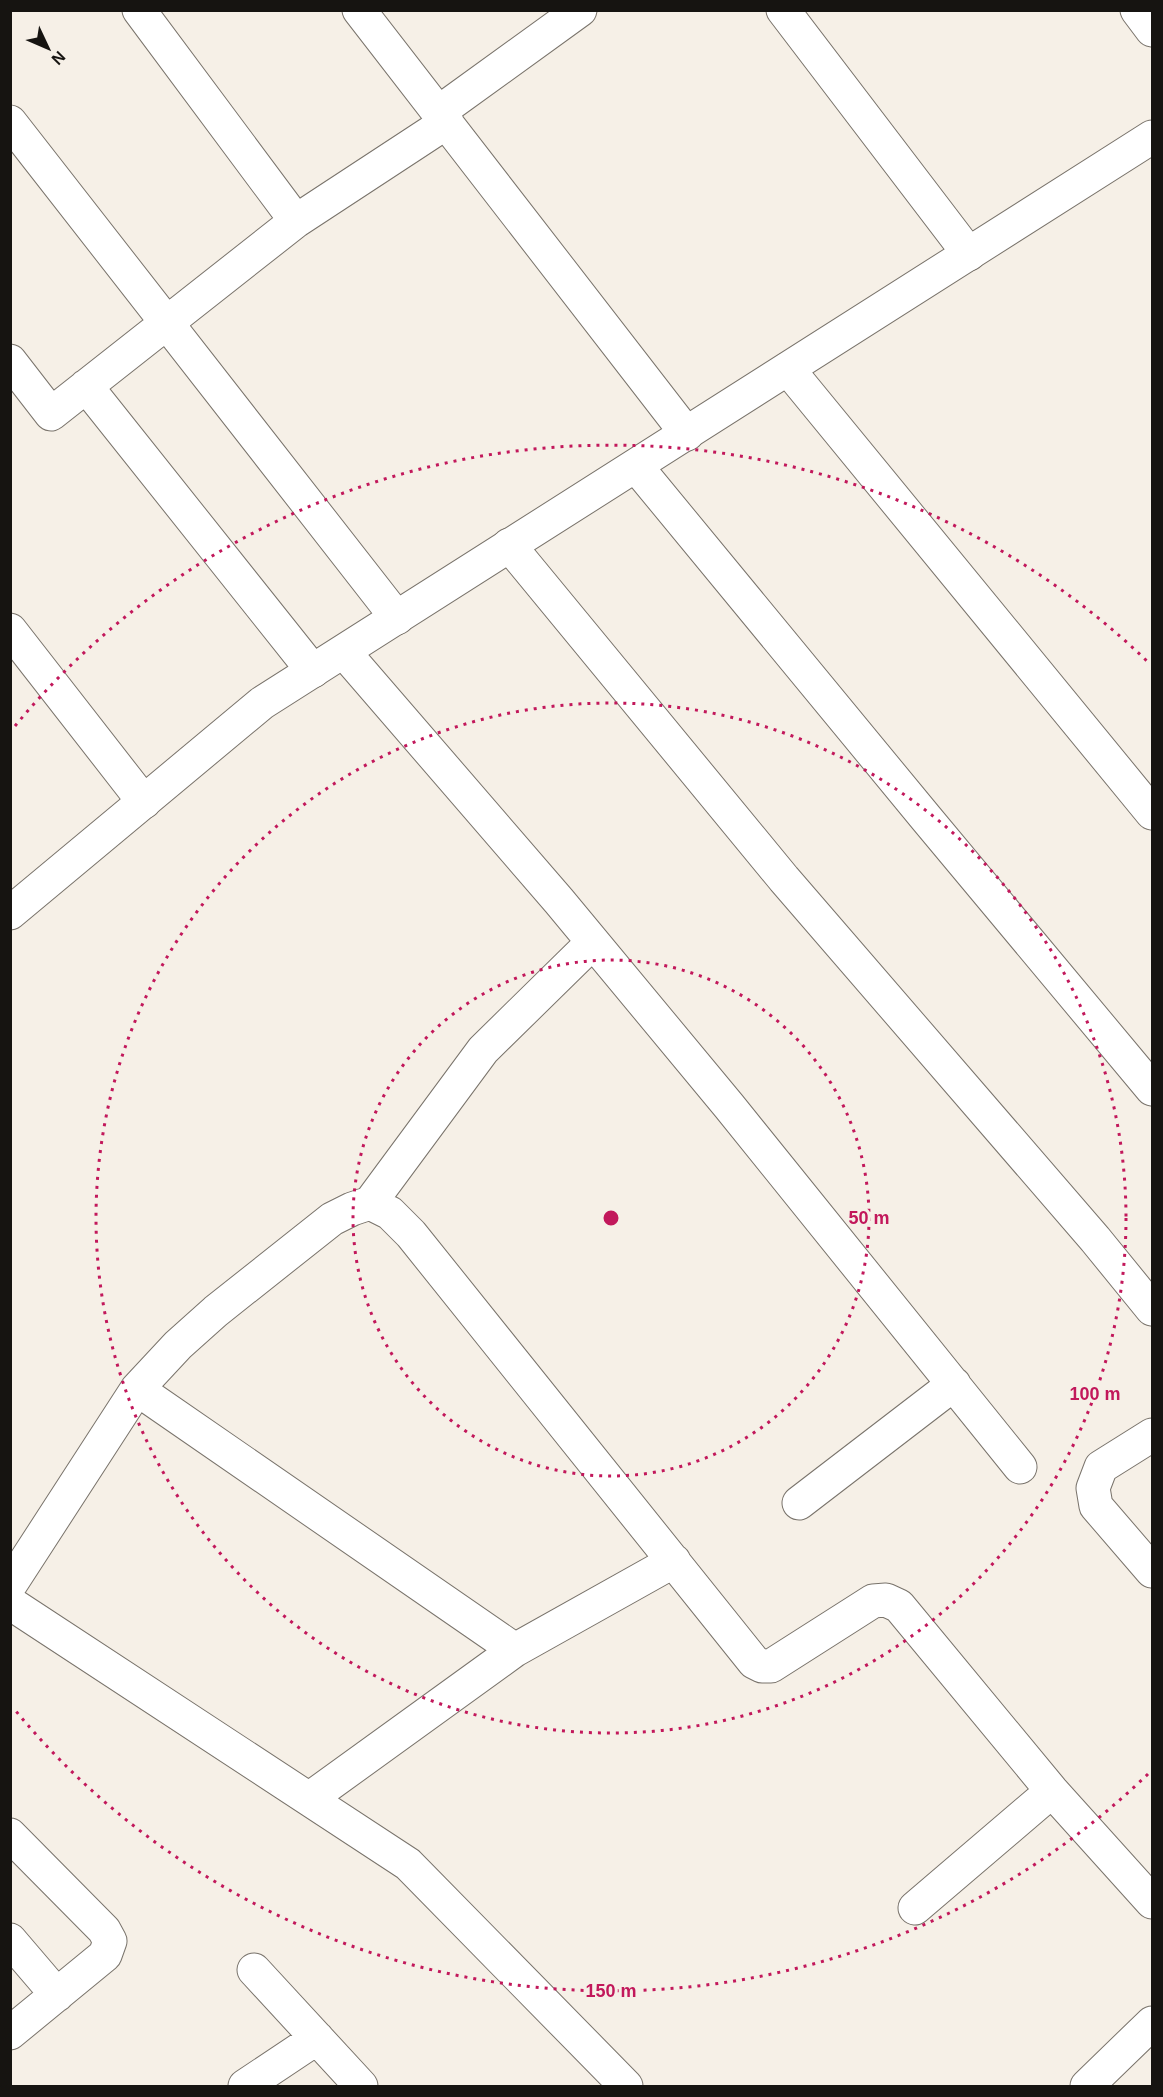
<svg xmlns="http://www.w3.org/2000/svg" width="1163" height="2097" viewBox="0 0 1163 2097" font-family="Arial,sans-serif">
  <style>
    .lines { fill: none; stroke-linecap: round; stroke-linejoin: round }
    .street-casing { stroke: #79736b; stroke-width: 35 }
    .secondary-casing { stroke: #79736b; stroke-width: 35 }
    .street { stroke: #fff; stroke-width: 33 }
    .secondary { stroke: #fff; stroke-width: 33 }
    .ring { fill: none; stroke: #c2185b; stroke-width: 3; stroke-dasharray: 3 6 }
    .centre { fill: #c2185b; stroke: #f6f0e7; stroke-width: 3 }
    .ring-label { font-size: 18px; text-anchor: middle; font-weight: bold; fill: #c2185b; stroke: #f6f0e7; stroke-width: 6; stroke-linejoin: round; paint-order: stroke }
  </style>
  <rect width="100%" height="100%" fill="#f6f0e7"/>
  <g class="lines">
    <defs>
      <path id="street" d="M139 10 296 221
        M359 10 687 434
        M783 10 969 254
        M1137 10 1152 30
        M439 112 580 10
        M10 122 397 618
        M10 361 51 414 296 221 447 122
        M788 369 1152 813
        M86 386 313 671
        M636 466 926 818 1152 1089
        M509 545 784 879 1095 1239 1152 1309
        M10 630 144 802
        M344 652 559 901 729 1106 1020 1467
        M370 1203 483 1050 593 942
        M137 1389 515 1650
        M1152 1435 1101 1467 1093 1488 1096 1506 1152 1571
        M799 1503 954 1384
        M10 1585 137 1389 178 1345 216 1311 332 1219 352 1209 370 1203 390 1213 411 1234 754 1662 762 1666H771L873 1601 886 1600 899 1606 1052 1791 1152 1902
        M10 1603 408 1864 626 2086
        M309 1799 515 1650 674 1561
        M10 1835 104 1930 110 1941 105 1955 10 2033
        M915 1908 1052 1791
        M10 1940 57 1995
        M254 1970 361 2086
        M245 2086 317 2038
        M1087 2086 1152 2023"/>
      <path id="secondary" d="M10 913 262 703 1152 137"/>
    </defs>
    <use href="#street" class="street-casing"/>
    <use href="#secondary" class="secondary-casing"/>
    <use href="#street" class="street"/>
    <use href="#secondary" class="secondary"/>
  </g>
  <g class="ring">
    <circle cx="611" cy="1218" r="258"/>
    <circle cx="611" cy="1218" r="515"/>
    <path d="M1148 1774A773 773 0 0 1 15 1710M15 726A773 773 0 0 1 1148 662"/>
  </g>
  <circle cx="611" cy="1218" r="9" class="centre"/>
  <g class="ring-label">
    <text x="869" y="1224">50 m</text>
    <text x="1095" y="1400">100 m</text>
    <text x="611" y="1997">150 m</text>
  </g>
  <rect width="1163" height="2097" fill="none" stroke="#161411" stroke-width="24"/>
  <g transform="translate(48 48) rotate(134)" stroke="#f6f0e7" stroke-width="4.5" paint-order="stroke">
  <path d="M0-4.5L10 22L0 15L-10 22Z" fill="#161411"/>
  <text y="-9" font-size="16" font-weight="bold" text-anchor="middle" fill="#161411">N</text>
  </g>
</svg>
